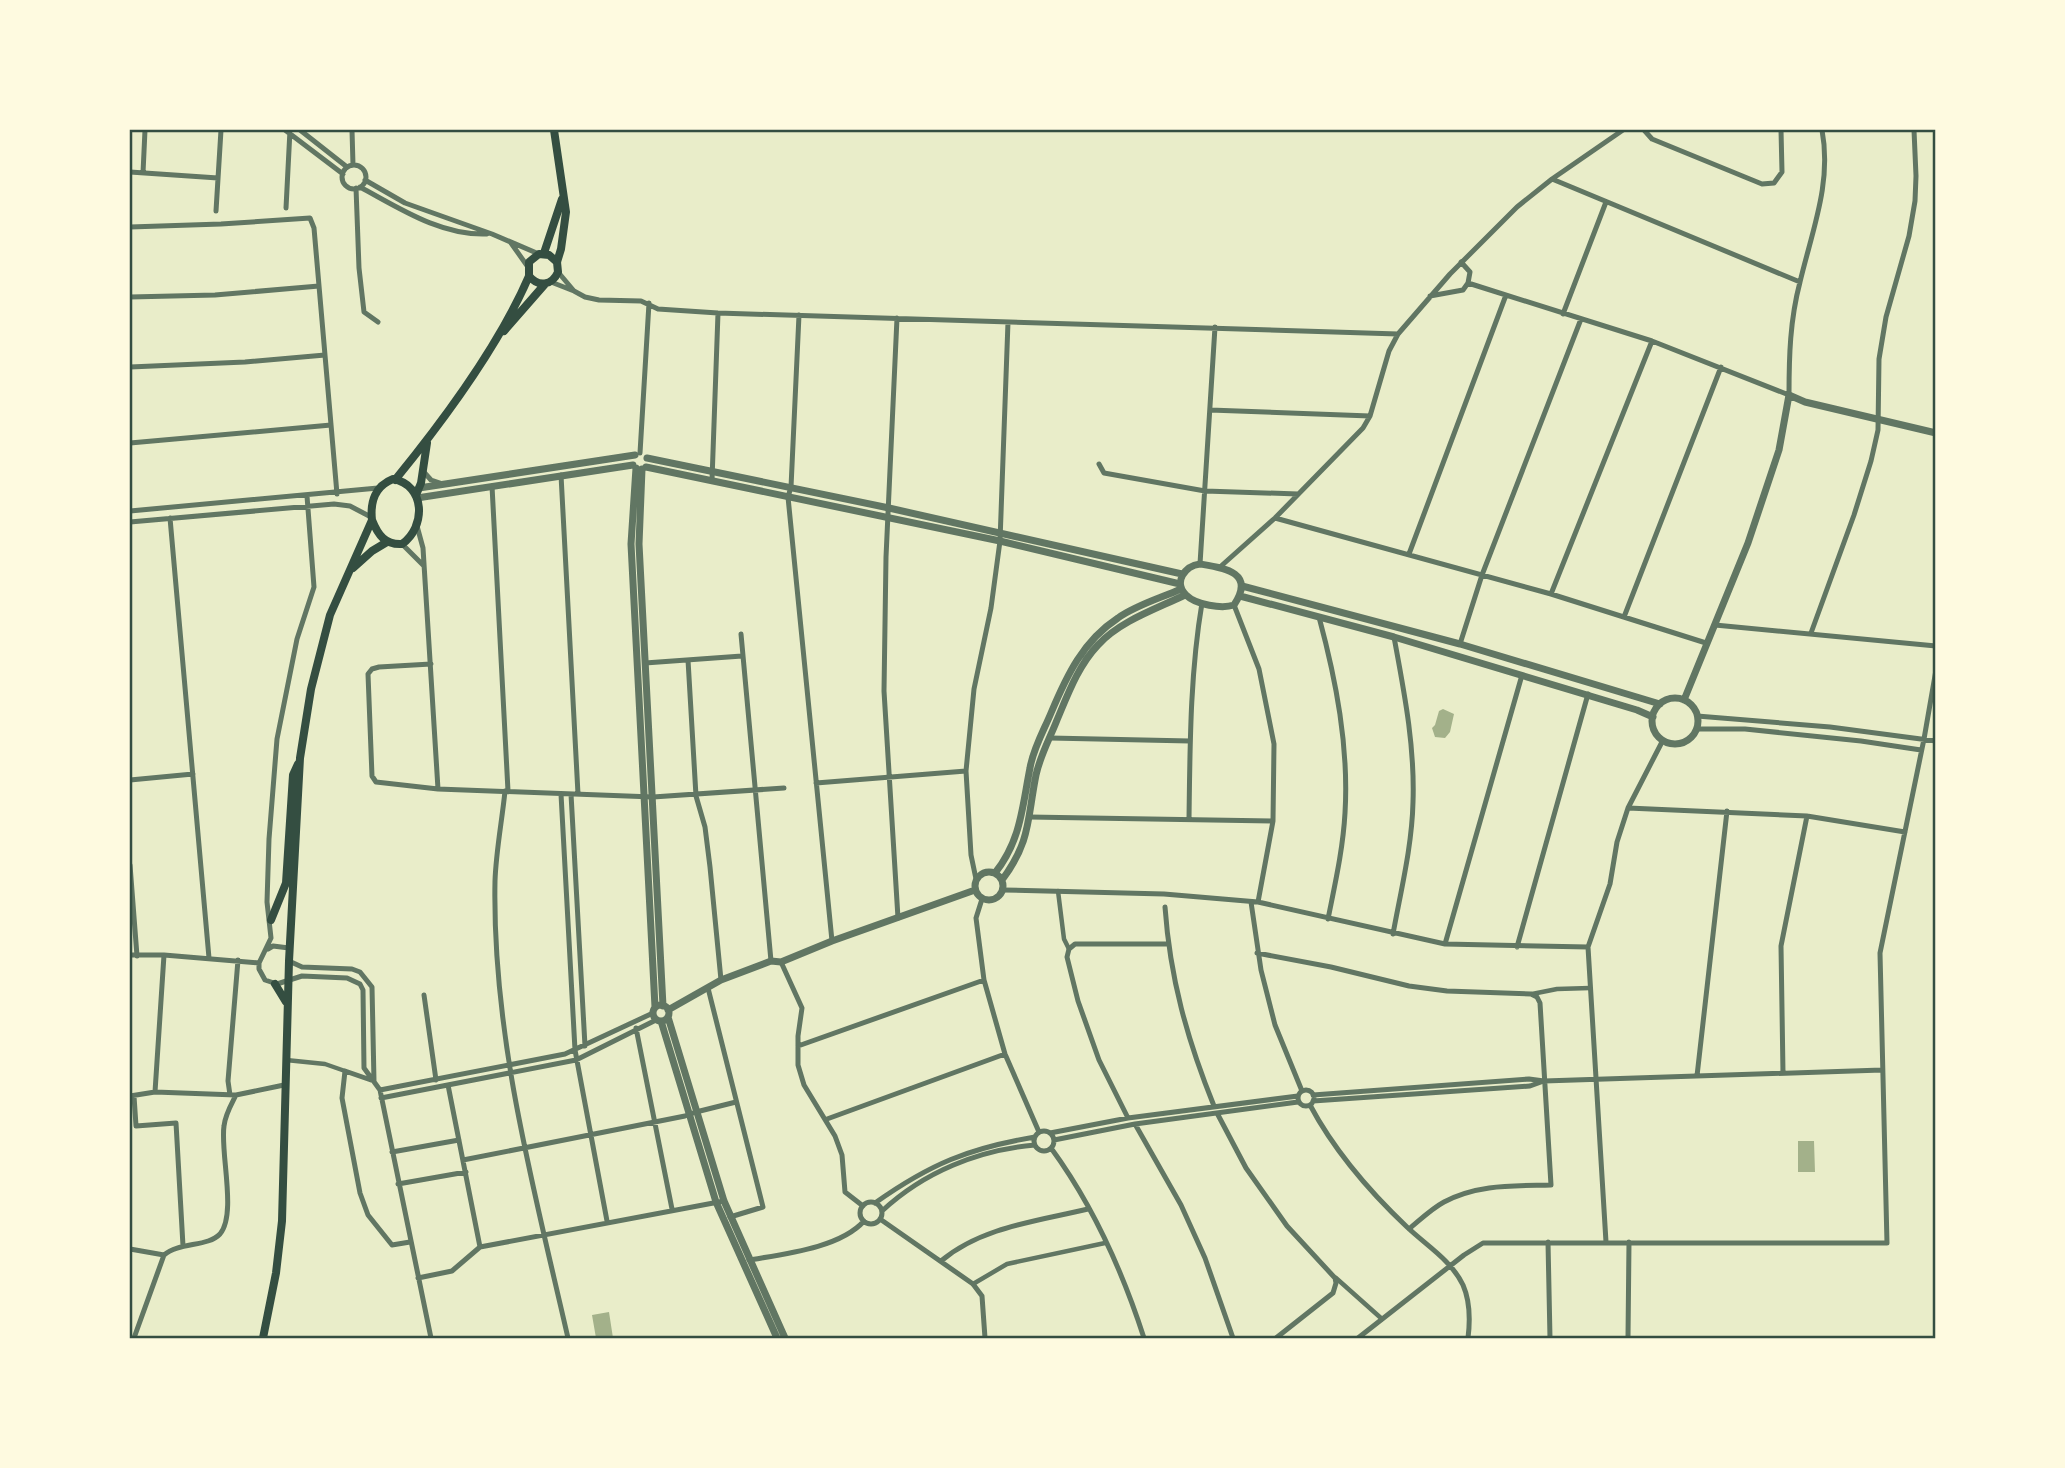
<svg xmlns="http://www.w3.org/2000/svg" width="2065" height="1468" viewBox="0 0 2065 1468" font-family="Mulish,sans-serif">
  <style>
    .water { fill: #a3b18a }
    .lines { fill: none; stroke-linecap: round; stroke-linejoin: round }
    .pedestrian { stroke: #617663; stroke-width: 4.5 }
    .minor { stroke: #617663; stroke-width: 5 }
    .tertiary { stroke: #617663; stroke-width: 7 }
    .secondary { stroke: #344e41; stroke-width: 8 }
    .neatline { fill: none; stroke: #344e41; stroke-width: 2.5 }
  </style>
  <rect width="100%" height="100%" fill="#e9edc9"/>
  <path class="water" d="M1443 709 1454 714 1450 732 1445 738 1435 737 1432 728 1435 725 1439 711Z
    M1798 1141H1814L1815 1172H1798Z
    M609 1312 613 1338H596L592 1315Z"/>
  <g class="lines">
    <path class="pedestrian" d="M1058 891 1064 939 1069 949
      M1532 994 1557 989 1590 988
      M286 1060 325 1064 345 1071
      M1336 1278 1382 1319
      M973 1284 1007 1264 1105 1243"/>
    <path class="minor" d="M285 130 343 174
      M300 130 347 167
      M352 130 353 165
      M1644 130 1652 139 1762 184 1774 183 1782 172 1781 130
      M342 177a12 12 0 1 1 24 0a12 12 0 1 1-24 0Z
      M130 172 218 178
      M143 173 145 130
      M1552 179 1800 282
      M365 180 405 203 492 234 539 254
      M360 187C399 208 441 236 487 234
      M356 188 359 268 364 312 378 322
      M286 208 290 130
      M216 211 221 130
      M130 227 221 224 310 218 314 228 337 494
      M511 243 528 267
      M551 282 574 291 558 272
      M1468 283 1652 341 1789 395C1789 356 1790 320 1800 282 1812 231 1832 183 1822 130
      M574 291 585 297 599 300 641 301 658 309 718 313 1398 334
      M1430 296 1463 290 1468 283 1470 272 1461 262
      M130 297 215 295 319 286
      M1563 314 1606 202
      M799 315 791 487 788 497 832 941
      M897 318 886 557 884 691 898 918
      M130 367 245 362 325 355
      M1210 410 1370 416
      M130 443 331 425
      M640 453 649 303
      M1099 464 1104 473 1205 491 1298 494
      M423 471 431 480 443 484
      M561 475 578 794
      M712 480 718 313
      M492 486 508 791
      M307 496 314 587 297 639 277 739 269 839 267 902 271 938 259 963V969L265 980 277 984 302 976 347 978 360 984 363 990 364 1068 380 1090 431 1338
      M130 511 378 488
      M170 518 209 958
      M1275 518 1551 594 1706 643
      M130 522 334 504 350 506 371 517
      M417 526 423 548 438 789
      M402 544 424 566
      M1409 554 1506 295
      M1200 564 1215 327
      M1220 567 1275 518 1363 428 1370 416 1389 351 1398 334 1450 274 1517 207 1552 179 1623 130
      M1551 594 1652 341
      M1234 605 1259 669 1274 744 1273 821 1258 902
      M1319 617C1336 680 1349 747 1345 813 1343 849 1335 884 1328 919
      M1624 617 1721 367
      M1715 625 1936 646
      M1811 633 1854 515 1871 461 1878 430 1879 359 1886 317 1909 236 1915 201 1916 176 1914 130
      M741 634 771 961
      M1460 644 1482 575 1581 319
      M688 660 696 796 705 827 710 867 721 980
      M645 663 742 656
      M431 664 379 667 372 669 368 674 372 776 376 782 438 789 653 797 784 788
      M1697 716 1830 727 1936 741
      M1696 729H1745L1861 741 1921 750
      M1050 738 1190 741
      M130 780 193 774
      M816 783 966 771
      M505 791C502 821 496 851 495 881 492 1036 534 1189 568 1338
      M561 794 575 1050 607 1221
      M571 794 585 1046
      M1628 808 1807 816 1905 832
      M1029 817 1273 821
      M1189 819C1190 747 1190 674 1202 603
      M130 865 137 956
      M976 879 971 855 966 771 974 689 991 608 1000 541 1008 322
      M1003 890 1164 894 1258 902 1445 944 1588 947
      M982 899 976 918 984 980 1005 1054 1039 1132
      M1251 902 1261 970 1275 1025 1302 1091
      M1165 907C1170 978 1187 1039 1214 1106
      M1393 934C1401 890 1412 846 1413 802 1415 746 1404 691 1394 637
      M1445 944 1522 675
      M1517 947 1588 694
      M268 949 273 946 289 948
      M1257 953 1331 967 1409 986 1447 991 1531 994 1537 997 1540 1003 1551 1185C1513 1186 1478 1184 1444 1202 1431 1209 1420 1220 1409 1229
      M130 955H164L259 963
      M289 961 302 967 352 969 360 972 372 987 374 1081
      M781 962 802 1008 798 1036V1065L804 1085 835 1136 842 1155 845 1192 863 1206
      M708 988 763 1207 730 1217
      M424 995 436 1080
      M636 1028 672 1209
      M798 1046 984 980
      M1783 1073 1781 946 1807 816
      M1697 1076 1727 811
      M371 1080 345 1071 342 1098 360 1193 368 1215 392 1245 410 1242
      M448 1085 480 1247
      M1298 1098a8 8 0 1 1 16 0a8 8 0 1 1-16 0Z
      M380 1090 565 1054 653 1013
      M155 1092 164 955
      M230 1095 228 1081 238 960
      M1313 1095 1529 1079 1544 1081 1882 1070
      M130 1096 155 1092 236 1095 284 1085
      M134 1096 136 1126 176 1123 183 1246
      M381 1098 576 1060 656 1020
      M1313 1101 1530 1086 1541 1082
      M1310 1105C1335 1152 1369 1191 1407 1227 1427 1246 1451 1260 1463 1285 1470 1301 1470 1322 1468 1338
      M1217 1113 1246 1168 1287 1226 1335 1278 1336 1283 1333 1293 1276 1338
      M1128 1118 1099 1060 1078 1001 1067 957 1069 949 1075 944H1168
      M827 1119 1005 1054
      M1135 1124 1181 1205 1205 1258 1233 1338
      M1034 1141a10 10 0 1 1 20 0a10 10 0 1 1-20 0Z
      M1050 1133 1128 1118 1298 1096
      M1054 1140 1135 1124 1298 1102
      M1051 1148C1092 1204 1123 1273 1144 1338
      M392 1152 459 1140
      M463 1160 685 1116 696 1112 736 1102
      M398 1184 466 1172
      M860 1213a11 11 0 1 1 22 0a11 11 0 1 1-22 0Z
      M875 1203C930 1164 969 1148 1035 1137
      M882 1211C924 1172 978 1150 1035 1145
      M880 1219 973 1284 982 1296 985 1338
      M1548 1242 1550 1338
      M1606 1242 1588 947 1610 884 1617 842 1628 808 1663 740
      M130 1249 164 1255
      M749 1260C784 1254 840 1248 864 1221
      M941 1261C981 1227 1038 1221 1088 1209
      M418 1278 452 1271 480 1247 724 1201
      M134 1338 164 1255C179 1242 208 1247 220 1234 237 1214 220 1152 224 1126 225 1115 231 1105 236 1095
      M1358 1338 1464 1255 1483 1243H1887L1880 953 1924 739 1936 670
      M1628 1338 1629 1242"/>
    <path class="tertiary" d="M647 458 889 508 1182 574
      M646 467 1000 541 1180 584
      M636 468 631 544 655 1007
      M642 469 639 544 663 1006
      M419 488 635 455
      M417 498 633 465
      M1200 564C1224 568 1256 572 1234 605 1222 609 1196 605 1186 595 1173 582 1185 566 1200 564Z
      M1242 586 1460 644 1660 704
      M1240 596 1394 637 1637 710 1653 717
      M1652 721a23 23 0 1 1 46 0a23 23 0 1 1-46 0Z
      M1684 700 1748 543 1779 450 1789 395 1805 402 1936 433
      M975 886a14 14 0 1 1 28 0a14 14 0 1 1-28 0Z
      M995 873C1021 840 1022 808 1030 768 1033 749 1044 730 1051 713 1067 675 1083 641 1118 618 1136 605 1161 598 1181 589
      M1002 880C1031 841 1027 820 1036 775 1040 756 1050 738 1057 720 1068 694 1078 666 1098 645 1120 621 1156 609 1185 595
      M653 1013a8 8 0 1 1 16 0a8 8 0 1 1-16 0Z
      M668 1010 721 980 771 961 781 962 832 941 975 890
      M668 1017 724 1201 785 1338
      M661 1021 716 1202 777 1338"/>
    <path class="secondary" d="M554 130 566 212 561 249 557 262 558 272C552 286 538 287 529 276V262L539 254 549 255 557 262
      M544 253 562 199
      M504 331 545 284
      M395 480C444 420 499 346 529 276
      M416 495 421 483 427 443
      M353 568 372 551 387 542
      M271 920 286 883 293 775 298 764
      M275 984 286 1002
      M263 1338 276 1273 282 1221 289 961 300 758 311 689 330 615 372 520C370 502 375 486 393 479 426 485 426 527 402 544 385 545 378 535 372 520"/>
  </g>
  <rect width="2065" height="1468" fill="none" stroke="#fefae0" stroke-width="262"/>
  <rect x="131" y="131" width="1803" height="1206" class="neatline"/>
</svg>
